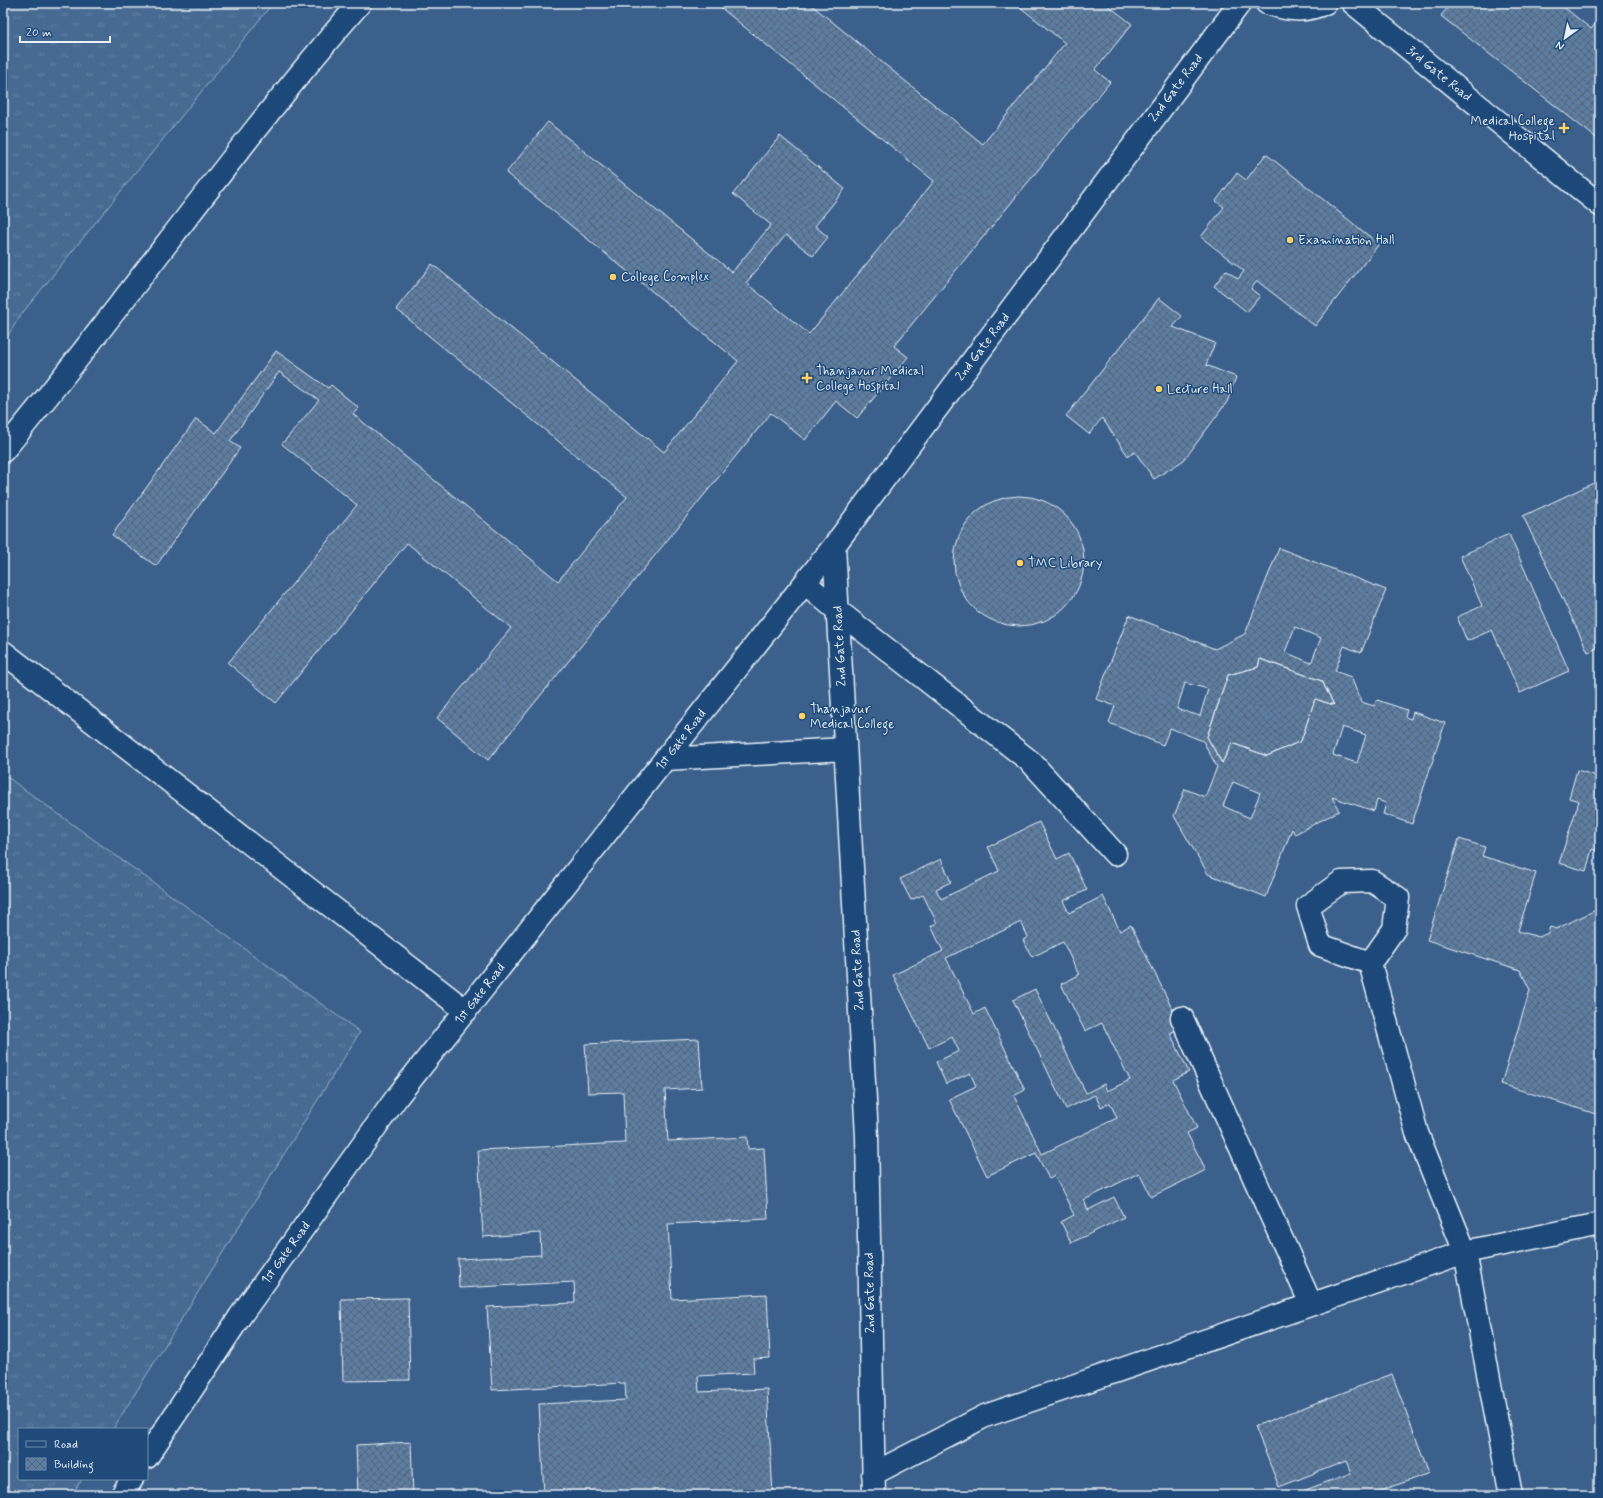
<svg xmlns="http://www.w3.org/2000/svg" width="1603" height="1498" viewBox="0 0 1603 1498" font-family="Mynerve,sans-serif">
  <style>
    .built { fill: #3a608b; fill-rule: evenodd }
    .grass { fill: url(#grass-tufts); stroke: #98aec6 }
    .building { fill: url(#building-cross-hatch); stroke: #e8f1f8; fill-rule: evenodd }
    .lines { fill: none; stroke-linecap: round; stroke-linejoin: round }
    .street-casing { stroke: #e8f1f8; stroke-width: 25 }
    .street { stroke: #1f4a7a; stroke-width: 22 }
    .poi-dot { fill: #ffd166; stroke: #1f4a7a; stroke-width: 1.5 }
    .labels { text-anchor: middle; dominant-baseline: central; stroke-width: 3; stroke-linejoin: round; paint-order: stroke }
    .street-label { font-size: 13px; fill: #e8f1f8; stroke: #1f4a7a }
    .poi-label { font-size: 13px; fill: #e8f1f8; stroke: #1f4a7a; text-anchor: start }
  </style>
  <defs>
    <pattern id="grass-tufts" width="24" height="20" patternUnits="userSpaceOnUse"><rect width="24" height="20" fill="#476b93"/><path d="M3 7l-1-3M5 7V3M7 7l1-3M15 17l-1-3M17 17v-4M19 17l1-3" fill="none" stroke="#6281a3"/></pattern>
    <pattern id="building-cross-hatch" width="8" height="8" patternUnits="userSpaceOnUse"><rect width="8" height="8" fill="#5d7da1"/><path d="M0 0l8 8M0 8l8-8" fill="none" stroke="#53657a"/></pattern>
  </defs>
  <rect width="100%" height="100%" fill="#2b5482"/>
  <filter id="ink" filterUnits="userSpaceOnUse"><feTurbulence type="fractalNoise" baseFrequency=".025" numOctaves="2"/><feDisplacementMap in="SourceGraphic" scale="8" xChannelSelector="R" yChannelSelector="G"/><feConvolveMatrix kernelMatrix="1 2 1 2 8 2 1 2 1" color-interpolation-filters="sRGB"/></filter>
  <g filter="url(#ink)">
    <path class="built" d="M3 3H1600V1495H3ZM19 1429H147V1479H19Z"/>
    <path class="grass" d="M3 3H273L20 316 3 344Z
      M3 774 360 1032 113 1429H19V1479H82L72 1495H3Z"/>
    <path class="building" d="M715 3H809L983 144 1065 43 1015 3H1105L1132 24 1095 70 1110 82 894 346 908 357 857 418 836 401 805 440 771 413 488 760 437 718 511 628 407 543 276 703 228 663 357 505 282 444 319 400 279 372 230 441 240 448 156 566 112 535 196 419 216 433 276 351 328 388 331 385 359 408 353 414 558 581 627 497 396 309 432 264 664 452 738 361 506 173 548 122 732 272 771 225 733 194 780 136 845 189 815 226 828 237 813 256 786 235 746 283 809 334 934 181Z
      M1451 3H1559L1591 29 1600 18V141L1441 16Z
      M1266 154 1379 244 1315 326 1257 281 1251 289 1260 296 1247 312 1214 286 1226 270 1238 279 1244 271 1201 237 1224 207 1216 201 1237 173 1246 180Z
      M1159 298 1182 316 1173 327 1215 343 1206 365 1236 377 1227 402 1184 460 1154 479 1135 452 1128 456 1102 418 1089 434 1066 416Z
      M1600 480V647L1588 652 1523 516Z
      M954 561a65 65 0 1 1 130 0a65 65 0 1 1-130 0Z
      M1509 534 1569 671 1520 693 1492 630 1467 641 1457 617 1482 606 1460 556Z
      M1279 548 1386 590 1361 653 1344 646 1335 671 1351 677 1361 702 1374 706 1377 700 1407 710 1405 717 1411 719 1413 712 1445 723 1412 824 1383 814 1386 803 1377 800 1374 811 1332 797 1339 811 1295 834 1292 829 1266 897 1208 874 1174 816 1185 789 1205 797 1217 767 1203 741 1170 728 1163 745 1109 723 1115 706 1096 699 1129 615 1215 649 1245 634ZM1295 627 1321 638 1311 663 1285 652ZM1260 659 1322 681 1334 705 1315 699 1301 741 1267 756 1232 743 1222 763 1207 737 1228 675 1258 667ZM1185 683 1208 689 1200 716 1177 709ZM1342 727 1366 735 1357 763 1333 755ZM1233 782 1260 793 1250 818 1223 806Z
      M1260 659 1322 681 1334 705 1315 699 1301 741 1267 756 1232 743 1222 763 1207 737 1228 675 1258 667Z
      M1577 770 1600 777V852L1592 849 1586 871 1559 863 1579 801 1569 798Z
      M1039 822 1057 859 1069 853 1087 890 1063 901 1069 913 1103 896 1120 931 1131 925 1182 1028 1170 1033 1189 1072 1173 1080 1197 1128 1187 1133 1206 1170 1151 1197 1139 1173 1084 1200 1088 1210 1114 1197 1124 1217 1071 1243 1061 1222 1074 1215 1055 1176 1049 1179 1036 1153 987 1176 949 1099 976 1086 970 1073 946 1084 936 1062 959 1051 952 1037 929 1048 893 975 943 951 931 926 937 923 923 895 911 900 900 879 941 859 951 882 936 889 941 899 999 871 988 847ZM1021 922 1028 937 1023 940 1032 957 1063 942 1079 975 1061 984 1085 1031 1102 1023 1130 1080 1107 1091 1104 1084 1086 1093 1035 989 1013 1000 1066 1109 1095 1095 1101 1107 1110 1103 1117 1118 1042 1154 1014 1096 1025 1090 985 1008 974 1014 946 958Z
      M1459 839 1485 847 1482 856 1536 873 1518 931 1539 937 1548 933 1550 927 1556 929 1600 908V1072L1597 1081 1600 1082 1599 1115 1501 1084 1530 990 1520 970 1427 940Z
      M699 1039 702 1088 665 1090 668 1141 747 1137 748 1149 764 1148 768 1219 668 1224 672 1299 767 1294 770 1358 753 1359 754 1373 698 1376 699 1392 767 1389 773 1495H544L539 1404 626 1400 625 1383 492 1390 487 1307 575 1303 574 1282 459 1288 458 1259 541 1255 540 1233 483 1237 478 1150 625 1143 623 1092 588 1093 585 1044Z
      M408 1298 410 1380 343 1381 341 1299Z
      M1392 1374 1429 1473 1370 1495H1292L1351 1473 1346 1461 1279 1487 1255 1426Z
      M411 1442 413 1495H358L356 1445Z"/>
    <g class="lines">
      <defs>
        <path id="street" d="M1267 3C1287 10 1305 13 1325 3
          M1353 3 1600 205
          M3 451C125 305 234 147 360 3
          M834 546 867 1136 874 1495
          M805 583 838 611 1031 762 1115 854
          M3 652 466 1011
          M665 759 845 749
          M1370 963 1394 929 1398 898 1372 881 1341 882 1308 906 1320 945 1370 963 1417 1133 1465 1252 1511 1495
          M1182 1018 1311 1304
          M147 1457 241 1315 397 1097 834 546 1240 3
          M873 1474 985 1416 1465 1252 1600 1224
          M122 1495 132 1479"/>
      </defs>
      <use href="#street" class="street-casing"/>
      <use href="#street" class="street"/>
    </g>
  </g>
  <g class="poi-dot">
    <path d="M1562 122h4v4h4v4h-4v4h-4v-4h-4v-4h4z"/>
    <circle cx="1290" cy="240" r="4"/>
    <circle cx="613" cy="277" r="4"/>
    <path d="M805 372h4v4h4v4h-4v4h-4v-4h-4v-4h4z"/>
    <circle cx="1159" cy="389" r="4"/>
    <circle cx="1020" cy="563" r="4"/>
    <circle cx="802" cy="716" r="4"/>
  </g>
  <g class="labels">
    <g class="street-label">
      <text transform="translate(1439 74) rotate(39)">3rd Gate Road</text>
      <text transform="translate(1176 88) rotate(-53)">2nd Gate Road</text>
      <text transform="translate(983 347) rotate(-53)">2nd Gate Road</text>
      <text transform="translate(840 646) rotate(-93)">2nd Gate Road</text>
      <text transform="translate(681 740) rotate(-52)">1st Gate Road</text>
      <text transform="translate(858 970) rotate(-93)">2nd Gate Road</text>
      <text transform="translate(480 994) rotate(-52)">1st Gate Road</text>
      <text transform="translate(286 1253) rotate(-54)">1st Gate Road</text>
      <text transform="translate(870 1293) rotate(-91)">2nd Gate Road</text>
    </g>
    <g class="poi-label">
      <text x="1555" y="121" text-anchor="end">Medical College<tspan x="1555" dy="15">Hospital</tspan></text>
      <text x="1298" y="240">Examination Hall</text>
      <text x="621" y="277">College Complex</text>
      <text x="816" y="371">Thanjavur Medical<tspan x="816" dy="15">College Hospital</tspan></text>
      <text x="1167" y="389">Lecture Hall</text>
      <text x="1028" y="563">TMC Library</text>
      <text x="810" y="709">Thanjavur<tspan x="810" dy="15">Medical College</tspan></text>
    </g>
  </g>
  <rect width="1603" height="1498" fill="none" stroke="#1f4a7a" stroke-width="16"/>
  <rect x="8" y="8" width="1587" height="1482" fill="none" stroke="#e8f1f8" stroke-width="1.5" filter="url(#ink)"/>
  <rect x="18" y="1428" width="130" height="52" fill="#1f4a7a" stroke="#6f8dac"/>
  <rect x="26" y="1441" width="20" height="6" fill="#1f4a7a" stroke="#6f8dac"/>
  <text x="54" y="1448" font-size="12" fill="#e8f1f8">Road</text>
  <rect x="26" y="1458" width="20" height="12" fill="url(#building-cross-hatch)" stroke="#6f8dac"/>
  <text x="54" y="1468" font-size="12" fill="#e8f1f8">Building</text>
  <g transform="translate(1565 38) rotate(213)" stroke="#1f4a7a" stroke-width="3" paint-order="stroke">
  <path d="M0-3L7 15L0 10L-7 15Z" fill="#e8f1f8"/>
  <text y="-6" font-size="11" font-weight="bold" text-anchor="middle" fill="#e8f1f8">N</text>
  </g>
  <path d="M20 36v6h90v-6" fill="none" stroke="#e8f1f8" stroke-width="2"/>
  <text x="26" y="36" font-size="12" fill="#e8f1f8" stroke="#1f4a7a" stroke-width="3" paint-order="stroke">20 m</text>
</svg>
